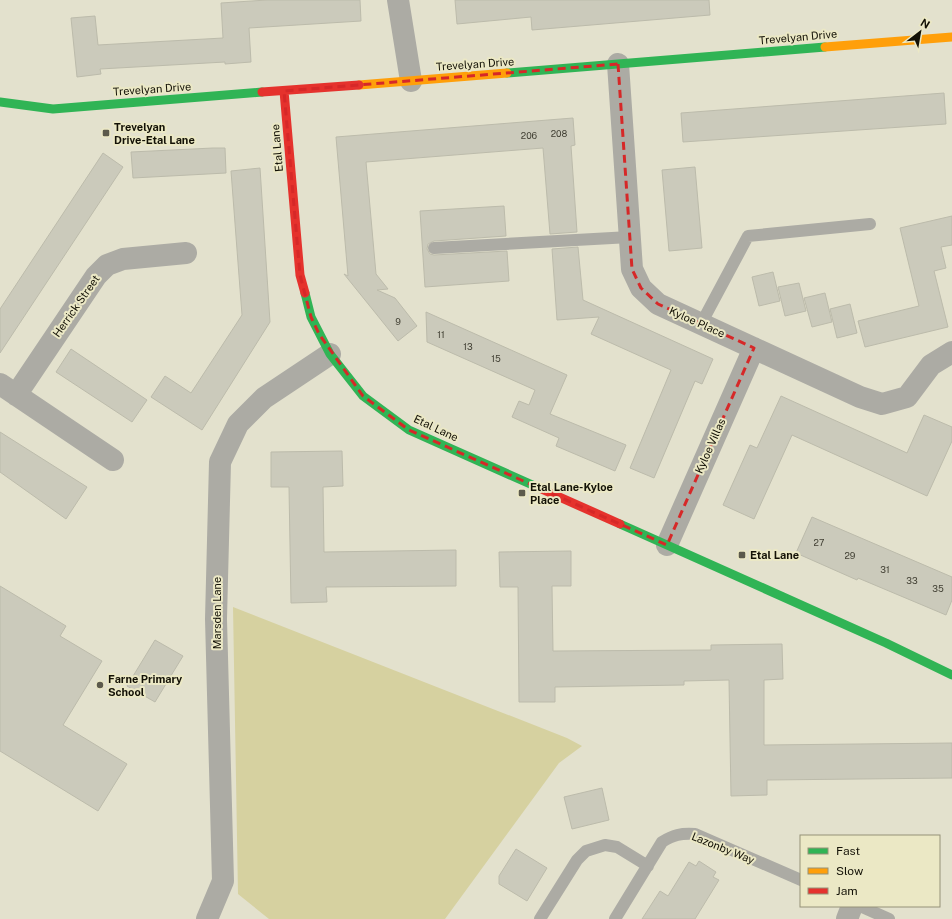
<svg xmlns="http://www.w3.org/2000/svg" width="952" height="919" viewBox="0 0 952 919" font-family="'Public Sans',sans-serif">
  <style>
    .green { fill: #d6d1a0 }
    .building { fill: #cbcabb; stroke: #bcbbab }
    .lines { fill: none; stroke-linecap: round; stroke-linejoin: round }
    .lane { stroke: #acaba4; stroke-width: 12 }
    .street { stroke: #acaba4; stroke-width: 22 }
    .fast { stroke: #30b455; stroke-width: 9 }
    .slow { stroke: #ff9f0a; stroke-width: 9 }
    .jam { stroke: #e5322d; stroke-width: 9 }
    .marked { fill: none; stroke: #d62828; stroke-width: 3; stroke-dasharray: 8 5; stroke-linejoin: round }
    .poi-dot { fill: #5c5a4c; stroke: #ebe8c5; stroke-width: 1.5 }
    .labels { text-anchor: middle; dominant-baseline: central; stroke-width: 4; stroke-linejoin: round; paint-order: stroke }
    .number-label { font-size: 9px; fill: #424034 }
    .street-label { font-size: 11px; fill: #131106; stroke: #ebe8c5 }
    .poi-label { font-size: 11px; font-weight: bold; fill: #131106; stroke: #ebe8c5; text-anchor: start }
  </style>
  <rect width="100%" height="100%" fill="#e3e1cd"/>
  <path class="green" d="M233 607 567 738 582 746 559 763 445 919H269L238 894Z"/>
  <path class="building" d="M267 0H360L361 21 249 28 251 62 225 64V62L100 69 101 74 77 77 71 18 95 16 98 45 223 38 221 3Z
    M455 0H709L710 15 532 30 531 17 457 24Z
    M944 93 946 124 683 142 681 113Z
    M573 118 575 145 571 146 577 232 550 234 543 148 366 162 376 274 388 289 377 290 395 298 417 326 398 341 344 274 348 276 336 137Z
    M213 148H225L226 173 133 178 131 152Z
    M103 153 123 167 0 353V309Z
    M695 167 702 248 669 251 662 170Z
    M260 168 270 322 202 430 151 397 165 376 191 393 242 315 231 171Z
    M504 206 506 236 434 241 428 244 427 249 430 254 434 255 507 251 509 281 425 287 420 211Z
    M952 216V245L941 247 946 268 934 271 948 327 865 347 858 321 919 306 900 228Z
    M578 247 583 300 713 359 702 384 695 381 654 478 630 468 671 370 591 334 599 317 557 320 552 249Z
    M773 272 780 301 759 306 752 277Z
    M799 283 806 311 785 316 778 287Z
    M825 293 832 322 812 327 804 298Z
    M850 304 857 333 837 338 830 309Z
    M426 312 567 375 550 414 626 445 615 471 556 446 559 438 512 417 519 401 529 405 535 390 427 342Z
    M71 349 147 400 132 422 56 372Z
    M781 396 907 453 924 415 952 427V441L927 496 792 435 754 519 723 505 750 445 757 448Z
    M0 432 87 487 66 519 0 472Z
    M342 451 343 486 323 487 324 552 456 550V586L326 587 327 602 291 603 289 487H271V452Z
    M812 517 952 577V600L946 615 858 578 857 580 796 553Z
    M571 551V586H552L553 651 711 650V645L782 644 783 679 764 680V745L952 743V778L767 780V795L731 796 729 680 684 681V685L555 687V702H519L518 587H500L499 552Z
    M0 586 66 626 60 636 102 661 63 725 127 764 98 811 0 751Z
    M155 640 183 656 155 702 127 686Z
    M602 788 609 820 572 829 564 797Z
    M516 849 547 868 527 901 499 884V876Z
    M699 861 716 872 713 877 719 880 695 919H642L660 891 668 896 689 862 696 866Z"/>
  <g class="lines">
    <path class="lane" d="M434 248 630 237
      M701 324 748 236 870 224
      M860 906 889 919
      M540 919 577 860 586 851 605 845 617 847 648 866
      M615 919 662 842C673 835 681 833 695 834L801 880"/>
    <path class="street" d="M398 0 411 81
      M618 64 632 269 641 288 658 304 860 397 882 404 907 397 931 365 952 352
      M0 384 113 460
      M16 395 96 276 107 265 123 259 186 253
      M667 545 754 348
      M207 919 223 881 216 619 220 462 238 424 264 398 330 354
      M847 919 852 906"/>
    <path class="fast" d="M507 73 825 47
      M0 102 53 109 262 92
      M305 293 311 317 330 354 363 396 409 430 537 487
      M620 524 886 643 952 675"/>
    <path class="slow" d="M825 47 952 37
      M359 85 507 73"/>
    <path class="jam" d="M284 91 300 275 305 293
      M262 92 359 85
      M537 487 620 524"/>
  </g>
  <path class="marked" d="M618 64 632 269 641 288 658 304 754 348 667 545 409 430 363 396 319 334 311 317 300 275 284 91Z"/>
  <g class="poi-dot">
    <rect x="102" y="129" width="8" height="8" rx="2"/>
    <rect x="518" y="489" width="8" height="8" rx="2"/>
    <rect x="738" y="551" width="8" height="8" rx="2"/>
    <circle cx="100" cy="685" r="4"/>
  </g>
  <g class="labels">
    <g class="number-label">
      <text x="559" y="133">208</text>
      <text x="529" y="135">206</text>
      <text x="398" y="321">9</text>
      <text x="441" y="334">11</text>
      <text x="468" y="346">13</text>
      <text x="496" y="358">15</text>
      <text x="819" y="542">27</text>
      <text x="850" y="555">29</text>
      <text x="885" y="569">31</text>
      <text x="912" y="580">33</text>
      <text x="938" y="588">35</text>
    </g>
    <g class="street-label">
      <text transform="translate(798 37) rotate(-5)">Trevelyan Drive</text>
      <text transform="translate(475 64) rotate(-4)">Trevelyan Drive</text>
      <text transform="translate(152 89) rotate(-4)">Trevelyan Drive</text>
      <text transform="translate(277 148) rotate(-95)">Etal Lane</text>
      <text transform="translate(76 306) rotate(-55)">Herrick Street</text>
      <text transform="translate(697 322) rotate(24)">Kyloe Place</text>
      <text transform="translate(436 428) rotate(25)">Etal Lane</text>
      <text transform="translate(710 446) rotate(-66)">Kyloe Villas</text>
      <text transform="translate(217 613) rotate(-90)">Marsden Lane</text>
      <text transform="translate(723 848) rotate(22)">Lazonby Way</text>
    </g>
    <g class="poi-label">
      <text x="114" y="127">Trevelyan<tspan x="114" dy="13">Drive-Etal Lane</tspan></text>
      <text x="530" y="487">Etal Lane-Kyloe<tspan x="530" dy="13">Place</tspan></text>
      <text x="750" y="555">Etal Lane</text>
      <text x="108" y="679">Farne Primary<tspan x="108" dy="13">School</tspan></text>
    </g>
  </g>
  <rect x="800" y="835" width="140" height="72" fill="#ebe8c5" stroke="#959279"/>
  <rect x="808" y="848" width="20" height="6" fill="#30b455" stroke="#959279"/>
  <text x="836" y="855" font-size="12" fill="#131106">Fast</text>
  <rect x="808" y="868" width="20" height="6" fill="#ff9f0a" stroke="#959279"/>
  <text x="836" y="875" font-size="12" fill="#131106">Slow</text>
  <rect x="808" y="888" width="20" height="6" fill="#e5322d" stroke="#959279"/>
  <text x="836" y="895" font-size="12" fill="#131106">Jam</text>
  <g transform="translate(920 32) rotate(31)" stroke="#ebe8c5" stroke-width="3" paint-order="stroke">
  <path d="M0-3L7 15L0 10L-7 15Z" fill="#131106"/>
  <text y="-6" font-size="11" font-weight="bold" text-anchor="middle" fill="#131106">N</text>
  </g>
</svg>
